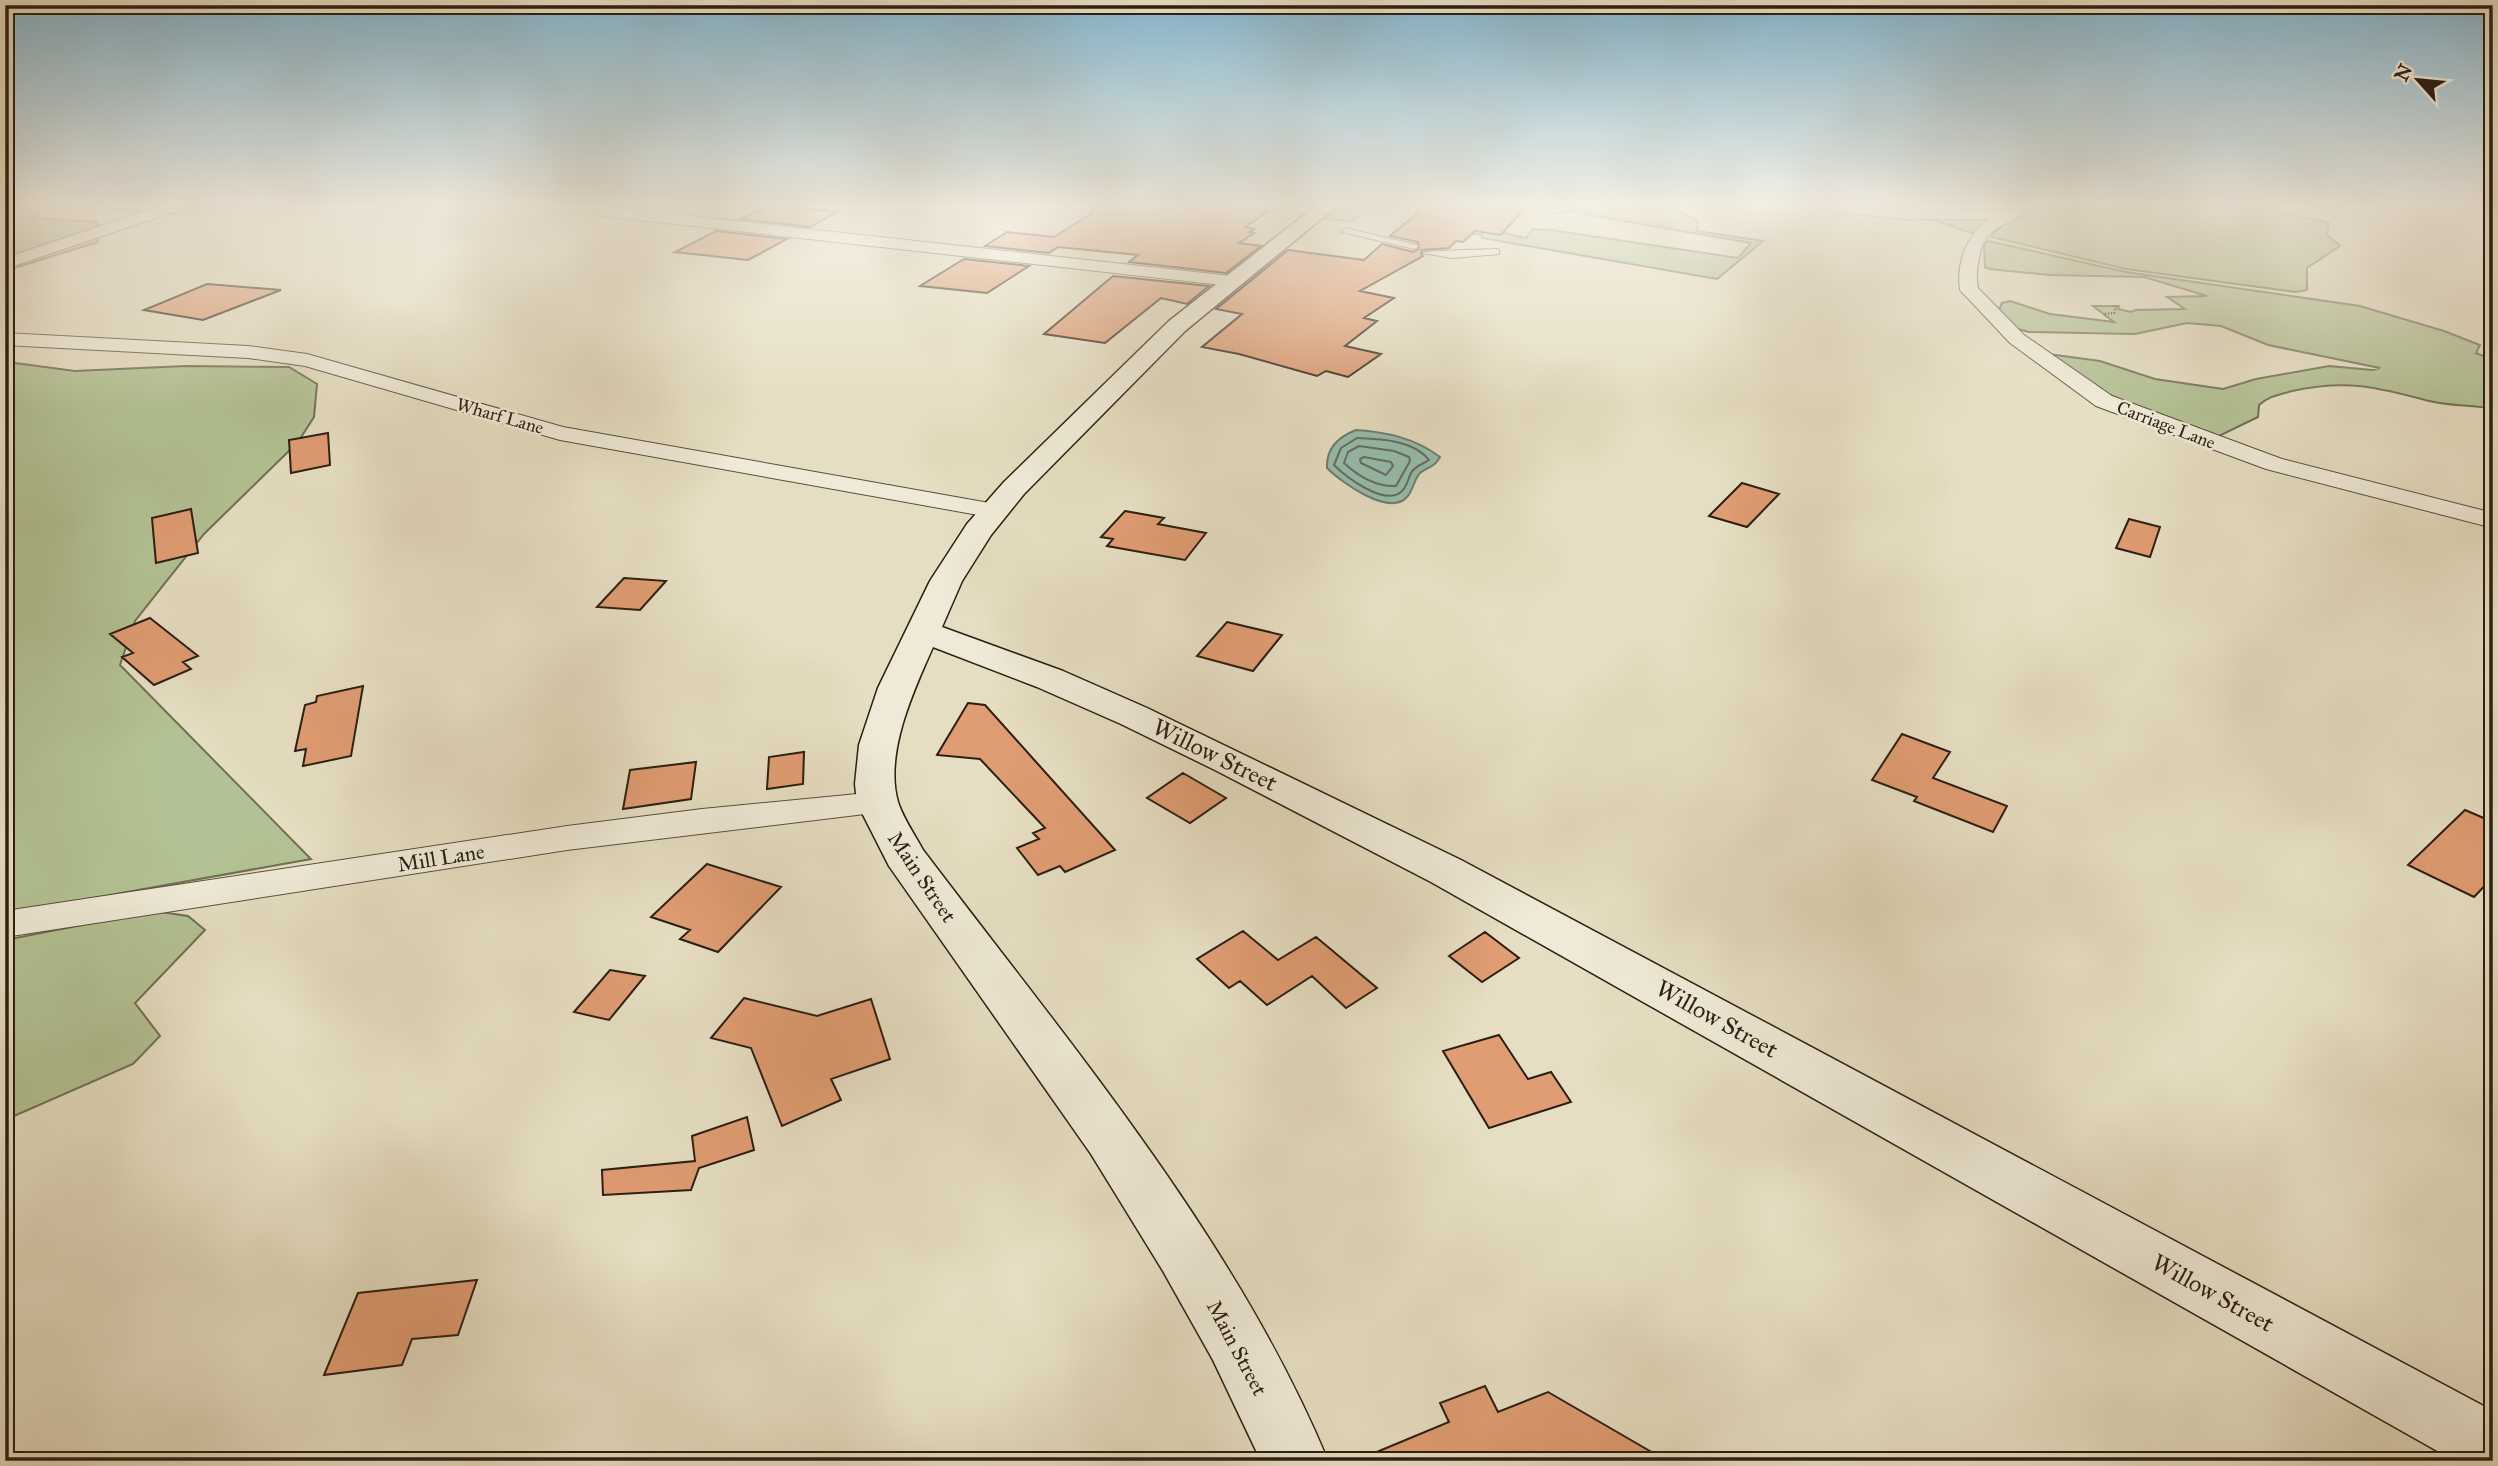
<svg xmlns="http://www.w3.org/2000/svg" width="2498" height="1466" viewBox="0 0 2498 1466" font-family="'IM FELL Great Primer',serif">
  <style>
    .green { fill: #b3c294; stroke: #6f7053; stroke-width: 2 }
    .water { fill: #97bdae; stroke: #6c7e70; stroke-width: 2 }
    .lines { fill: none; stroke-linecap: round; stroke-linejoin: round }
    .shore { stroke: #616e60; stroke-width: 2 }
    .building { fill: #e09c72; stroke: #2b1f12; stroke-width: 2 }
    .service-casing { stroke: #5a4f3e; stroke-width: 2 }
    .minor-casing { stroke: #5a4f3e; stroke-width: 2 }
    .secondary-casing { stroke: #2b1f12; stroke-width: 3 }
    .path { stroke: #2b1f12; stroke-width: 2.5; stroke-dasharray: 1 2; stroke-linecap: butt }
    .service { fill: #efead7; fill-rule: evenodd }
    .minor { fill: #efead7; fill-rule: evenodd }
    .secondary { fill: #efead7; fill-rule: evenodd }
    .labels { text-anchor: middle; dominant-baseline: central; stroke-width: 5; stroke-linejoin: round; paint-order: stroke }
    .far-street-label { font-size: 18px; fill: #2b1f12; stroke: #efead7 }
    .street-label { font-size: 21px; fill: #2b1f12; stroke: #efead7 }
    .near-street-label { font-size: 24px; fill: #2b1f12; stroke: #efead7 }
  </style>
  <rect width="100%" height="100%" fill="#e6dec2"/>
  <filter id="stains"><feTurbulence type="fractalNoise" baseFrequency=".00286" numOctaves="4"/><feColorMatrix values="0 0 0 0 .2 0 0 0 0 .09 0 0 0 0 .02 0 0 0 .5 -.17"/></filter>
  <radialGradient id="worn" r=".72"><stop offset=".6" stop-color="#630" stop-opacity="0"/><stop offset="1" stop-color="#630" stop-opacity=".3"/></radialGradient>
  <path class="green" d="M11 205H214L187 214Z
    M1340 205H1375L1351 221 1324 219Z
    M1588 205H1668L1698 221 1697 231 1763 241 1717 279 1482 238V235L1404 224 1419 214 1526 238 1533 229 1551 230 1738 258 1751 243 1567 211 1572 209 1587 210Z
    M2048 205H2252L2329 223 2327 235 2340 246 2307 268V290L2296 292 2126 269 1992 237V234L2006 223Z
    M5 209 35 210 39 214 33 218 97 222 98 242 5 271Z
    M1929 218H1986L1988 219 1975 233H1971Z
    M1988 241 2126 272 2360 306 2444 331 2480 345 2476 353 2493 360V409C2472 405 2449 406 2429 401 2377 387 2346 379 2292 391 2279 395 2269 396 2259 405L2258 417 2217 437 2149 414 2110 395 2048 354 2100 361 2155 379 2223 389 2256 379 2329 366 2372 370 2380 368 2268 345 2221 326 2187 323 2135 334 2029 332 2018 329 1998 312 2002 303 2010 301 2050 314 2114 322 2093 306H2119L2118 309 2131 312 2136 310 2185 309 2167 297 2207 296 2144 277 2050 275 1989 269 1985 267 1984 243Z
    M15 363 75 371 185 366 289 367 317 384 314 417 298 442 204 534 135 621 120 665 311 859 5 914V364Z
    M154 911 188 916 205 930 135 1003 160 1036 133 1064 5 1120V940Z"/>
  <path class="water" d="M1356 430C1386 432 1415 438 1440 457 1434 468 1429 466 1420 473 1414 479 1413 491 1407 497 1389 517 1341 482 1327 468 1326 448 1338 437 1356 430Z"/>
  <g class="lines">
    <path class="shore" d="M1357 438C1381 439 1413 440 1429 460 1423 464 1415 466 1411 473 1408 479 1407 487 1401 492 1384 506 1346 477 1334 465L1341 448Z
      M1359 446 1394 451 1409 457 1410 461 1396 486C1376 487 1358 476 1344 463L1348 452Z
      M1364 457 1391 462 1393 466 1386 475 1361 463 1360 459Z"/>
  </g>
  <path class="building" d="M769 205 837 212 810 227 741 219Z
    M1092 205H1226L1269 211 1245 227 1254 229 1249 232 1254 233 1239 243 1261 246 1226 273 1129 262 1138 255 1058 247 1049 253 985 246 1007 232 1054 237 1092 213Z
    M1421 205H1502L1523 210 1501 235 1475 231 1463 242 1456 241 1449 248 1422 250 1421 254 1423 256 1360 291 1394 298 1364 318 1377 321 1345 346 1381 354 1348 377 1326 371 1317 376 1239 354 1202 347 1242 314 1216 309 1288 250 1364 260 1382 244 1413 252 1419 249 1418 242 1390 236 1421 210Z
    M716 231 787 239 748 260 675 252Z
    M964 259 1029 266 987 293 920 286Z
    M1113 276 1209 286 1187 304 1161 298 1105 343 1044 334Z
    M207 284 281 290 203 320 144 310Z
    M328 433 330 465 291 473 289 440Z
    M1742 483 1779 494 1747 527 1709 516Z
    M191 509 198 553 156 563 152 518Z
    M1125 511 1164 518 1158 524 1206 533 1185 560 1107 546 1113 539 1101 537Z
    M2129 519 2160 527 2150 557 2116 548Z
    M624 578 666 581 640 610 597 607Z
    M150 618 198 656 183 662 191 669 154 685 122 657 133 653 110 634Z
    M1227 622 1282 635 1253 671 1197 656Z
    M363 686 351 756 303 766 306 749 295 751 305 705 316 702 317 696Z
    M968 703 985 705 1115 850 1065 872 1060 866 1038 875 1017 848 1039 839 1033 833 1045 828 980 759 937 755Z
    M1902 734 1950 752 1933 778 2007 806 1993 832 1914 801 1917 797 1872 780Z
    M804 752 803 784 767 789 769 757Z
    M696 762 691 799 623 809 630 770Z
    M1183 773 1226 798 1190 823 1147 798Z
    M2465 810 2493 822V877L2474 897 2408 865Z
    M707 864 781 887 718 952 680 939 690 930 651 917Z
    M1243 931 1278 960 1316 937 1377 988 1346 1008 1312 976 1267 1005 1240 981 1229 988 1197 959Z
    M1485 932 1519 958 1482 982 1449 956Z
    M610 970 645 976 609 1020 574 1012Z
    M744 998 817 1016 871 999 890 1059 831 1079 841 1100 782 1126 751 1048 711 1038Z
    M1499 1035 1528 1079 1551 1072 1571 1102 1489 1128 1443 1051Z
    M747 1117 754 1150 699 1168 691 1190 603 1195 602 1170 695 1161 692 1136Z
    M477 1280 458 1335 412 1339 402 1365 324 1375 358 1293Z
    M1485 1386 1498 1412 1548 1392 1667 1461H1355L1449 1422 1440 1403Z"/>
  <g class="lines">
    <defs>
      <path id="service" d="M1509 205H1533L1564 211 1560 213Z
        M1345 228 1417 245 1418 247 1414 249 1342 232Z
        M1496 249 1499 250V254L1452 258 1423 253C1428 250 1484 250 1496 249Z"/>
      <path id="minor" d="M164 205H188L185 208 5 269V258Z
        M540 205H592L1231 276 1240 281 1231 286 548 210Z
        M1811 205H1864L1902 209 2020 210 2022 213C2014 221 2002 224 1993 231 1979 242 1975 271 1978 288L2024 335 2112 396 2282 459 2493 513V528L2266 469 2096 406 2010 343 1960 290C1956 263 1967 233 1990 219H1902L1819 210Z
        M5 333 248 346 307 354 563 427 995 504 1004 506 1007 511 1004 516 995 518 560 440 305 366 248 358 5 345Z
        M878 792 890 795 895 803 890 811 567 850 5 937V911L567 826 702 809Z"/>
      <path id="secondary" d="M1317 205H1338L1185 331 1024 494 991 535 962 581 942 627 1063 671 1147 708 1461 860 2493 1411V1461H2455L1431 882 1215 770 1121 724 1037 687 933 647C914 690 884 754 898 802 903 818 915 835 923 850 1066 1039 1237 1241 1328 1461H1261L1213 1360 1163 1271 1091 1154 889 866 857 803 855 784 859 745 878 688 930 581 967 524 1004 482 1169 321Z"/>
    </defs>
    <use href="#service" class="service-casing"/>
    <use href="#minor" class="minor-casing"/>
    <use href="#secondary" class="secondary-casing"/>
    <path class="path" d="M2105 314 2114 313 2116 306"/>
    <use href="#service" class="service"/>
    <use href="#minor" class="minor"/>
    <use href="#secondary" class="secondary"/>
  </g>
  <linearGradient id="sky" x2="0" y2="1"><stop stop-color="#87b8d1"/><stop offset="0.5" stop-color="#f4f0e4"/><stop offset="1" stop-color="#f4f0e4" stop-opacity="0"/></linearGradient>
  <rect width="2498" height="410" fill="url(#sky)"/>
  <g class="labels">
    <g class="far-street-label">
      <text transform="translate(500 416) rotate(16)">Wharf Lane</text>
      <text transform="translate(2166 425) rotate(21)">Carriage Lane</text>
    </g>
    <g class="street-label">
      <text transform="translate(441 858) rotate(-9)">Mill Lane</text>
      <text transform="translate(922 877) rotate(56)">Main Street</text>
      <text transform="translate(1237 1348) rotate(62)">Main Street</text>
    </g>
    <g class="near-street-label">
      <text transform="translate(1215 755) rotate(26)">Willow Street</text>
      <text transform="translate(1717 1019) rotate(29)">Willow Street</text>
      <text transform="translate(2213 1293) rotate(29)">Willow Street</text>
    </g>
  </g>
  <rect width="2498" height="1466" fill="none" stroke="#e6dec2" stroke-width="28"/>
  <rect x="7" y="7" width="2484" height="1452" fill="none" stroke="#2b1f12" stroke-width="3.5"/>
  <rect x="14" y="14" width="2470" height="1438" fill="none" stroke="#2b1f12" stroke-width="2"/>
  <g transform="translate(2418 80) rotate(297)" stroke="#efead7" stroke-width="5" paint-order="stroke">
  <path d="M0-5L12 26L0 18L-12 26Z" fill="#2b1f12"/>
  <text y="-10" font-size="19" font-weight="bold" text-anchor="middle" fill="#2b1f12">N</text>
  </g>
  <rect width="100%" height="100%" filter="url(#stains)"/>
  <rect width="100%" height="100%" fill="url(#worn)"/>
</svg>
